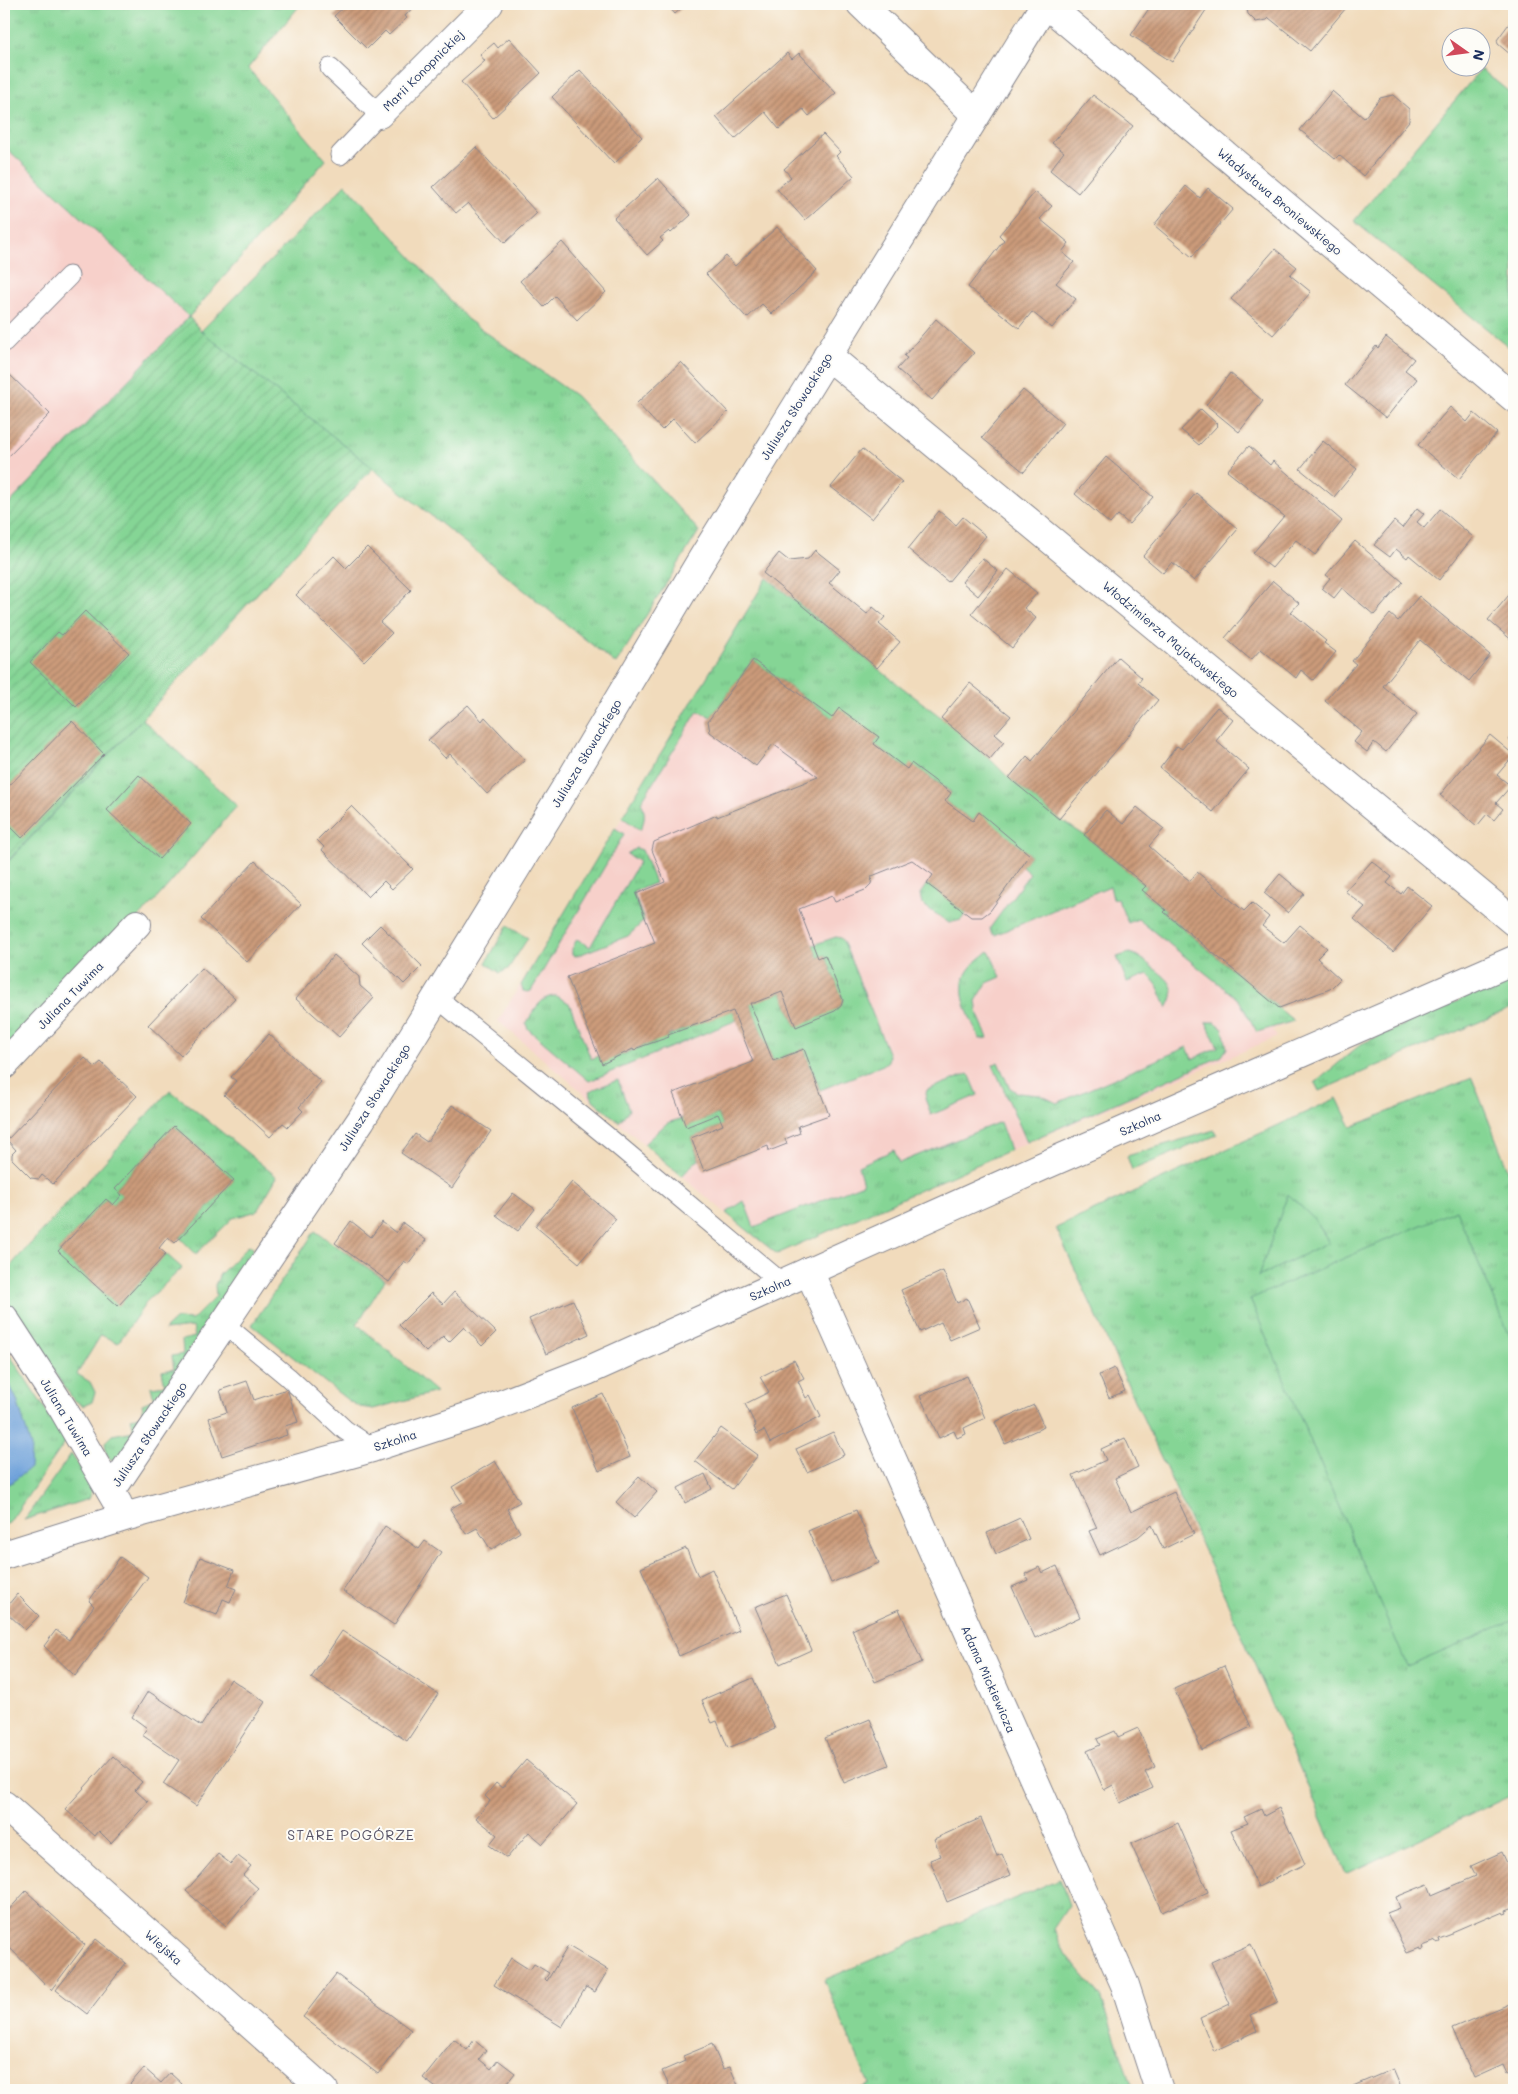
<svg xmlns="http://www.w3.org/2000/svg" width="1518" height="2094" viewBox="0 0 1518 2094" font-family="Mali,sans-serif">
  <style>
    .built { fill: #f7d0ca }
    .grass { fill: url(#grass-tufts); stroke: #50827a }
    .park { fill: #85d595; stroke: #50827a }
    .garden { fill: url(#garden-furrows); stroke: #50827a }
    .water { fill: #6fa2da; stroke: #45689c }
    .building { fill: url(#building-hatch) }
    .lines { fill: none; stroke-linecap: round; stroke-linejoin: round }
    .lane-casing { stroke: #86858d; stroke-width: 21 }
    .street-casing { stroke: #86858d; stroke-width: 30 }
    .secondary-casing { stroke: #86858d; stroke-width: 30 }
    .lane { stroke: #fff; stroke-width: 19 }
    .street { stroke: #fff; stroke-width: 28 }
    .secondary { stroke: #fff; stroke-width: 28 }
    .labels { text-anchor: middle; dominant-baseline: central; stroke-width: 4; stroke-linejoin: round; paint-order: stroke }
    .street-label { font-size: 12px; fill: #1b2f5e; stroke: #fdfcf7 }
    .neighbourhood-label { font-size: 14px; letter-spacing: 1px; fill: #595568; stroke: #fdfcf7 }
  </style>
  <defs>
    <pattern id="grass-tufts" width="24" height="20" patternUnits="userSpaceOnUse" patternTransform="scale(1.25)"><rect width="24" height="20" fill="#85d595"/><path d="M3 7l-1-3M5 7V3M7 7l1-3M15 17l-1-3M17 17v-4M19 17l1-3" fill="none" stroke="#72b783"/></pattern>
    <pattern id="garden-furrows" width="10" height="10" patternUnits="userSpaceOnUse" patternTransform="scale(1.25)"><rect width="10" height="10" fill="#85d595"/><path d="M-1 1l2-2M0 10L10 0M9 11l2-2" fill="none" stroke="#72b783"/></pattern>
    <pattern id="building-hatch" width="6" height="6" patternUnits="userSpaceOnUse" patternTransform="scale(1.25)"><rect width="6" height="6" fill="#cc9b7a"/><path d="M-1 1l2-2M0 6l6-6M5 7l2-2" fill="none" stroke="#a57f67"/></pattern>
  </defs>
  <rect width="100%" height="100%" fill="#fdfcf7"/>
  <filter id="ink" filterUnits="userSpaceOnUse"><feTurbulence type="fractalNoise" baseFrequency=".02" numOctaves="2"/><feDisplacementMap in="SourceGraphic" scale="10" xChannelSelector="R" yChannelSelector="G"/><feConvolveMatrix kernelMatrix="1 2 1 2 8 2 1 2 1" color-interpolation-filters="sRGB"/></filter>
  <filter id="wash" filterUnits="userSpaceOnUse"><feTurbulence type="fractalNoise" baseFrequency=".0096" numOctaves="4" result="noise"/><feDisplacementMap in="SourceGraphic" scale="20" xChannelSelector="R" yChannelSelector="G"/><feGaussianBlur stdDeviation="1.12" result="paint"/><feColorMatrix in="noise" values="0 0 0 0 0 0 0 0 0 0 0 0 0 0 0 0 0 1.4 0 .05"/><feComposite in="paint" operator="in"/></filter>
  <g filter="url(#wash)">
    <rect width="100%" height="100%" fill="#f1dbbc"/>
    <path class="built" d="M4 146 189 317 4 509Z
      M767 581 1122 870 1165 909 1163 912 1293 1022 1272 1030 1277 1037 772 1251 710 1200 498 1021Z"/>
    <path class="grass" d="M4 4H301L248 68 326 160 189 317 4 146Z
      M1481 69 1514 96V351L1354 221Z
      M346 184 467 319 576 396 699 531 616 664 201 331Z
      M767 578 877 668 942 718 990 759 1009 778 1059 819 1084 835 1146 886 1142 891 1166 910 1163 912 1294 1021 1257 1032 1239 1000 1138 919 1128 923 1117 898 1113 899 1110 886 995 935 991 933 990 928 1030 873 1022 866 1030 855 979 813 973 821 945 801 951 792 911 764 907 769 874 744 879 737 832 718 753 660 711 717 698 711 641 802C646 811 645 822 640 830L622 817Z
      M142 719 237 806 152 904 4 1054V866Z
      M615 828 624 834 531 991 528 992 523 991 521 985Z
      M636 848 642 850 655 883 633 892 644 921 628 936 576 956 572 955V949L577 939 590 947 639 862 627 854Z
      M927 884 966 913 961 920 949 923 922 904 920 894Z
      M507 926 528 938 508 969 500 973 486 963Z
      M836 937 841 938 844 943 889 1055 888 1061 883 1065 820 1090 804 1049 773 1061 750 1003 782 992 796 1027 838 1009 843 1000 825 955 818 958 813 945Z
      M989 951 1001 977 987 983 976 1001 978 1015 988 1038 980 1039C971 1019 954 992 968 971 973 963 982 957 989 951Z
      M1129 953C1139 955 1144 961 1152 967 1168 979 1180 987 1167 1008L1157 985 1148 974 1127 982 1117 957Z
      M1514 976V1007L1319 1091 1315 1083 1361 1044Z
      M556 996 569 1003 591 1059 598 1056 602 1063 729 1011H733L737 1020 589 1081 528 1029 526 1024C534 1011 540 996 556 996Z
      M1206 1022H1215L1223 1028 1227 1048 1222 1056 1027 1142 993 1065 998 1062 1009 1087 1018 1093 1040 1095 1057 1103 1187 1047 1192 1059 1218 1047Z
      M968 1074 970 1076 978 1095 931 1115 925 1098 927 1090Z
      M1472 1078 1514 1185V1794L1346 1874 1226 1599 1056 1228 1337 1098 1351 1127Z
      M618 1080 629 1110 619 1122 593 1100 589 1091Z
      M170 1090 277 1177 257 1211 233 1218 196 1254 180 1238 234 1180 174 1126 115 1189 122 1195 113 1205 106 1199 58 1251 118 1306 166 1254 182 1268 148 1300 118 1343 101 1335 77 1374 90 1382 95 1392 92 1402 83 1406 73 1399 4 1299V1273Z
      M718 1114 723 1125 691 1138 699 1160 694 1163 682 1176 644 1144 667 1123 683 1118 687 1126Z
      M1000 1122 1010 1150 777 1254 726 1213 744 1201 754 1227 863 1184 858 1166 894 1150 899 1163Z
      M1214 1130 1217 1135 1132 1170 1127 1156Z
      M315 1231 385 1280 357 1324 436 1392 373 1409 360 1407 349 1401 252 1325Z
      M249 1245 253 1247 252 1254 118 1461 110 1459 106 1453 105 1442 112 1435 134 1431 131 1418 144 1415 142 1404 154 1399 151 1387 165 1385 162 1371 174 1369 172 1356 183 1354 182 1340 195 1337 193 1327 164 1330 176 1319 192 1320 216 1296 215 1285 220 1274Z
      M4 1346 66 1441 9 1523 4 1525V1485L11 1483 23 1422 17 1400 4 1373Z
      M71 1454 93 1486 88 1499 24 1520Z
      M1060 1879 1069 1905 1053 1929 1066 1955 1101 1997 1133 2090H856L869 2084 824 1980Z"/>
    <path class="park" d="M1288 1194 1315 1220 1329 1242 1258 1277Z
      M1456 1210 1514 1346V1620L1407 1666 1250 1299Z"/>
    <path class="garden" d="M189 317 201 331 373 468 142 719 4 865V509Z"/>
    <path class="water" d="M4 1373 17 1400 31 1446 30 1468 11 1483 4 1485Z"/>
    <g id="blocks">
      <path class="building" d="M347 4H416L405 16 407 18 389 35 385 31 367 49 334 16Z
        M666 4H686L675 14Z
        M1152 4H1210L1172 62 1131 35Z
        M1246 4H1341L1346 8 1310 51 1269 18 1267 20 1256 22 1248 14Z
        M1514 17V64L1510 61 1511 55 1498 44 1497 40Z
        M509 38 541 73 493 118 461 82 485 61 480 55 494 43 498 48Z
        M787 53 792 59 799 53 836 93 809 116 803 109 779 129 765 112 735 139 716 117Z
        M580 70 642 137 614 164 552 97Z
        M1332 91 1364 118 1380 98 1393 95 1409 109V121L1363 176 1339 155 1335 159 1300 130Z
        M1093 95 1133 126 1078 193 1050 170 1064 152 1052 143Z
        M823 134 840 152 836 156 854 176 805 220 777 189 791 177 784 169Z
        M476 147 537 213 505 243 468 203 456 213 433 187Z
        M658 178 691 215 671 233 669 231 660 238 663 241 647 255 614 218Z
        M1186 186 1200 198 1208 188 1233 209 1192 257 1154 225Z
        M1035 192 1052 206 1040 219 1069 243 1062 252 1074 262 1056 283 1076 299 1052 328 1032 312 1019 328 968 287 1004 240 999 235Z
        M777 227 817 271 772 314 762 304 747 318 706 274 726 256 735 266Z
        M562 242 606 292 577 320 555 296 544 307 520 281Z
        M1275 249 1297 267 1290 275 1311 292 1273 335 1231 299Z
        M936 319 974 353 932 400 897 369 907 358 904 356Z
        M1386 337 1414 359 1405 370 1417 379 1386 418 1345 385 1376 346 1378 348Z
        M681 362 728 412 695 443 673 419 662 430 637 403Z
        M7 372 50 414 4 461V375Z
        M1230 373 1263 401 1239 432 1206 405Z
        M1023 390 1063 423 1024 472 982 438Z
        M1450 407 1467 422 1474 413 1497 433 1459 479 1418 445Z
        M1201 409 1218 425 1199 445 1181 430Z
        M1323 441 1357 469 1334 497 1300 469Z
        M1249 446 1270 465 1273 461 1342 521 1315 555 1296 540 1272 568 1253 553 1284 516 1227 471Z
        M862 449 902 482 872 519 831 487Z
        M1106 457 1153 497 1129 524 1118 515 1110 524 1075 494Z
        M1196 493 1238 529 1194 581 1172 562 1163 573 1143 556Z
        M1417 508 1424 514 1417 522 1424 528 1440 509 1473 537 1439 580 1409 555 1407 558 1396 549 1390 557 1374 545 1394 521 1402 528Z
        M939 511 956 525 963 517 986 536 948 582 908 549Z
        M1355 541 1403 582 1374 615 1342 588 1334 598 1322 588 1330 578 1326 575Z
        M367 547 411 590 380 622 392 633 364 661 296 595 334 556 346 568Z
        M815 550 840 570 829 583 867 614 873 607 885 617 879 624 900 642 877 668 763 573 779 553 789 561 808 559Z
        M982 558 998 571 978 596 962 582Z
        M1008 569 1037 593 1024 608 1036 618 1012 648 971 614Z
        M1273 581 1299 603 1291 612 1326 641 1324 643 1336 652 1313 680 1301 670 1296 678 1261 649 1251 660 1225 638Z
        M1514 589V642L1488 620Z
        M1419 596 1490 655 1469 681 1420 640 1383 686 1417 714 1386 752 1374 742 1367 752 1354 742 1362 732 1325 701 1356 664 1352 661 1390 614 1398 621Z
        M85 611 129 653 76 707 30 662 58 632 62 635Z
        M1118 657 1142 678 1138 683 1158 700 1059 819 1009 778 1027 756 1032 761Z
        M753 660 832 718 839 708 879 737 874 744 907 769 911 763 951 793 945 801 973 821 979 812 1030 855 990 911 982 917H971L927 884 933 875 912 860 872 876 871 884 865 890 835 902 832 896 799 909 818 958 825 955 843 1000 841 1006 835 1011 796 1027 782 992 754 1003H750L773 1061 804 1049 829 1115 798 1126 800 1133 785 1139 787 1144 769 1151 768 1146 704 1171 691 1138 723 1125 718 1114 686 1127 673 1093 753 1062 733 1011 668 1035 669 1037 637 1048 634 1051 633 1049 602 1064 567 977 655 943 636 894 665 882 652 850 654 842 717 815V817L818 777 773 744 756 766 710 732 708 721Z
        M970 683 1011 716 995 734 1004 742 990 759 941 718Z
        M468 705 482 721 485 717 525 760 487 794 450 754 445 758 428 740Z
        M1217 707 1233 720 1216 741 1249 769 1213 812 1160 768 1177 746 1182 749Z
        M72 721 104 754 22 838 4 820V791Z
        M1514 733V744L1509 740Z
        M1490 735 1514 755 1497 775 1511 786 1496 803 1503 809 1494 820 1487 814 1477 826 1440 795Z
        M139 775 191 824 159 859 107 810Z
        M351 806 413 869 392 889 384 881 368 897 322 850 324 847 317 840Z
        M1137 807 1164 829 1149 846 1167 862 1190 881 1197 872 1244 911 1252 903 1269 917 1262 926 1284 943 1300 925 1327 948 1317 958 1340 979 1330 989 1279 1008 1164 912 1166 910 1142 890 1146 886 1084 835 1106 810 1123 824Z
        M255 861 301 904 247 962 201 919Z
        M1372 861 1392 877 1387 883 1401 894 1407 886 1432 906 1393 952 1354 919 1365 907 1345 891Z
        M1280 874 1304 894 1288 913 1264 893Z
        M380 925 422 966 404 984 362 943Z
        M334 955 359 977 360 986 374 998 339 1037 296 999Z
        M202 968 235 998 181 1056 148 1025Z
        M269 1034 321 1082 299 1107 303 1111 288 1127 283 1123 270 1137 224 1095 236 1081 231 1077Z
        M85 1058 95 1067 101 1062 137 1096 53 1184 42 1175 39 1179 31 1178 12 1159V1154L16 1150 7 1140Z
        M452 1105 491 1131 452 1188 401 1153 415 1134 427 1142Z
        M174 1126 234 1180 175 1243 168 1237 159 1248 166 1254 118 1306 58 1251 106 1199 113 1205 122 1195 115 1189Z
        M572 1182 616 1219 579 1263 535 1226Z
        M513 1193 535 1209 518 1231 496 1215Z
        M351 1221 371 1237 382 1222 396 1233 403 1223 426 1240 408 1264 404 1261 389 1282 335 1243Z
        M943 1271 957 1303 967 1298 980 1327 950 1340 941 1322 920 1332 901 1290Z
        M454 1292 496 1332 482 1346 464 1327 449 1342 443 1336 426 1352 399 1325 431 1293 443 1304Z
        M573 1300 589 1334 546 1354 529 1319Z
        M794 1360 804 1378 798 1381 806 1398 810 1395 821 1417 770 1443 764 1430 757 1434 754 1427 756 1426 745 1404 769 1392 760 1377Z
        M1114 1368 1125 1391 1109 1398 1099 1375Z
        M967 1376 985 1418 964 1428 966 1434 957 1438 954 1431 939 1438 920 1396Z
        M247 1381 254 1400 287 1389 298 1422 285 1426 287 1435 222 1456 209 1418 227 1412 220 1390Z
        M603 1394 630 1457 599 1471 572 1408Z
        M1034 1405 1044 1427 1005 1444 995 1422Z
        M721 1428 758 1455 732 1489 695 1461Z
        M833 1432 844 1455 807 1472 796 1449Z
        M1125 1438 1138 1467 1115 1478 1131 1512 1174 1492 1194 1534 1163 1549 1152 1525 1138 1537 1100 1555 1089 1531 1097 1528 1073 1475 1106 1460 1101 1449Z
        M495 1461 520 1502 507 1509 520 1532 491 1550 477 1528 466 1534 450 1509 462 1502 452 1487Z
        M705 1474 712 1489 685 1503 678 1488Z
        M639 1476 657 1492 634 1518 616 1502Z
        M856 1510 879 1563 831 1583 808 1531Z
        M1020 1518 1029 1539 996 1554 987 1533Z
        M385 1526 419 1549 425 1541 441 1552 394 1625 343 1591Z
        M686 1548 698 1576 712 1569 739 1630 679 1656 641 1568Z
        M120 1557 148 1577 75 1676 44 1646 56 1630 69 1640 94 1606 89 1601Z
        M200 1557 234 1570 228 1586 236 1589 230 1602 223 1599 217 1615 183 1602Z
        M1057 1566 1080 1617 1035 1638 1012 1587 1028 1580 1025 1574 1039 1567 1042 1573Z
        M17 1594 39 1616 25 1630 4 1610Z
        M786 1594 811 1650 780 1664 755 1607Z
        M899 1609 922 1662 875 1682 852 1630Z
        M342 1631 438 1694 407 1741 311 1678Z
        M1224 1666 1251 1727 1202 1750 1174 1689Z
        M753 1678 775 1729 728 1748 717 1721 712 1723 702 1700Z
        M231 1679 265 1702 196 1806 163 1784 179 1760 142 1735 147 1728 132 1717 148 1691 201 1726Z
        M870 1719 889 1765 844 1783 825 1738Z
        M1138 1728 1155 1767 1145 1772 1153 1788 1120 1803 1113 1785 1104 1790 1087 1751 1100 1745 1097 1739 1115 1731 1118 1737Z
        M113 1756 142 1782 135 1790 148 1802 111 1843 99 1831 95 1836 65 1809Z
        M526 1760 577 1804 543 1844 529 1832 507 1858 489 1845 497 1835 476 1818 490 1801 485 1796 496 1783 502 1788Z
        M1279 1808 1305 1864 1258 1887 1231 1830 1248 1823 1244 1817 1261 1809 1264 1816Z
        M981 1818 997 1856 1002 1854 1011 1875 947 1902 930 1860 941 1856 934 1839Z
        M1178 1823 1208 1892 1162 1912 1131 1844Z
        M1502 1852 1507 1863 1514 1860V1908L1506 1911 1507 1913 1504 1914 1503 1912 1489 1918V1916L1452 1932V1934L1439 1939 1440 1942 1436 1943V1941L1423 1946 1424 1949 1420 1950V1948L1407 1953 1387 1913 1400 1908 1396 1897 1428 1884 1432 1895 1476 1876 1471 1866Z
        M218 1854 231 1864 238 1856 251 1866 243 1875 258 1888 226 1926 186 1891Z
        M26 1891 85 1945 51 1990 4 1942V1915Z
        M96 1939 126 1963 87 2014 56 1990Z
        M1251 1944 1278 2003 1250 2015 1257 2031 1214 2051 1200 2018 1230 2004 1211 1962Z
        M568 1946 608 1970 595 1992 586 1987 562 2027 494 1985 511 1958 530 1970 534 1964 549 1973 545 1979 547 1981Z
        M336 1974 411 2030 378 2074 303 2017Z
        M1514 2002V2071L1507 2074 1503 2065 1474 2078 1452 2028Z
        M454 2039 467 2050 474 2040 486 2050 479 2059 491 2069 498 2060 515 2073 508 2082 518 2090H439L423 2078Z
        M712 2044 723 2069 730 2067 740 2090H671L662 2071 685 2061 683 2056Z
        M144 2068 161 2083 170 2073 182 2084 177 2090H125Z
        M1393 2069 1402 2090H1354L1353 2086Z"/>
    </g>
  </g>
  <g filter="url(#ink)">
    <use href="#blocks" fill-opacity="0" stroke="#86858d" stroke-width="1"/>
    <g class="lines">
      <defs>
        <path id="lane" d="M330 68 379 114 340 155
          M4 342 69 276
          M436 997 615 1143 782 1283
          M224 1324 288 1377 345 1430 372 1448"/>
        <path id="street" d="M861 4 976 115
          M1046 4 1514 398
          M379 114 489 4
          M827 355 1514 922
          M4 1065 137 924
          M809 1271 1125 1985 1159 2090
          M4 1318 63 1409 118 1504
          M111 1491 361 1120 574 774 699 564 1045 4"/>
        <path id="secondary" d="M4 1555 128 1516 372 1448 476 1414 587 1371 1043 1166 1514 960
          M4 1805 324 2090"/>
      </defs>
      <use href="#lane" class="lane-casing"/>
      <use href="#street" class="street-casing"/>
      <use href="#secondary" class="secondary-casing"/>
      <use href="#lane" class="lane"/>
      <use href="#street" class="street"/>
      <use href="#secondary" class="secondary"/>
    </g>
  </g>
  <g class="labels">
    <g class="street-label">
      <text transform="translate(423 70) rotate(-45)">Marii Konopnickiej</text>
      <text transform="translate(1280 201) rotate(40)">Władysława Broniewskiego</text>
      <text transform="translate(796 406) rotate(-58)">Juliusza Słowackiego</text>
      <text transform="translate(1171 639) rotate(40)">Włodzimierza Majakowskiego</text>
      <text transform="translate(586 753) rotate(-59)">Juliusza Słowackiego</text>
      <text transform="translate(70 995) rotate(-46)">Juliana Tuwima</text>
      <text transform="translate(374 1097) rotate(-58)">Juliusza Słowackiego</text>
      <text transform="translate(1140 1123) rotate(-24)">Szkolna</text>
      <text transform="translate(770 1288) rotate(-24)">Szkolna</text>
      <text transform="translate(67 1417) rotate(59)">Juliana Tuwima</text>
      <text transform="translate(149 1434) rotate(-56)">Juliusza Słowackiego</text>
      <text transform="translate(395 1440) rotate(-18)">Szkolna</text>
      <text transform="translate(989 1679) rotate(66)">Adama Mickiewicza</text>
      <text transform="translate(164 1947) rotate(42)">Wiejska</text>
    </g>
    <g class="neighbourhood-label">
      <text x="351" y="1834">STARE POGÓRZE</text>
    </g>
  </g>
  <rect width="1518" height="2094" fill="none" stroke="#fdfcf7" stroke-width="20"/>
  <g transform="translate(1466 52) rotate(104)"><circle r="24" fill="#fdfcf7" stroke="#a3aaba"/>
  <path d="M0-4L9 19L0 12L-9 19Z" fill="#d1495b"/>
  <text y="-8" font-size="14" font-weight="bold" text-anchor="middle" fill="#1b2f5e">N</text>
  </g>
</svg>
